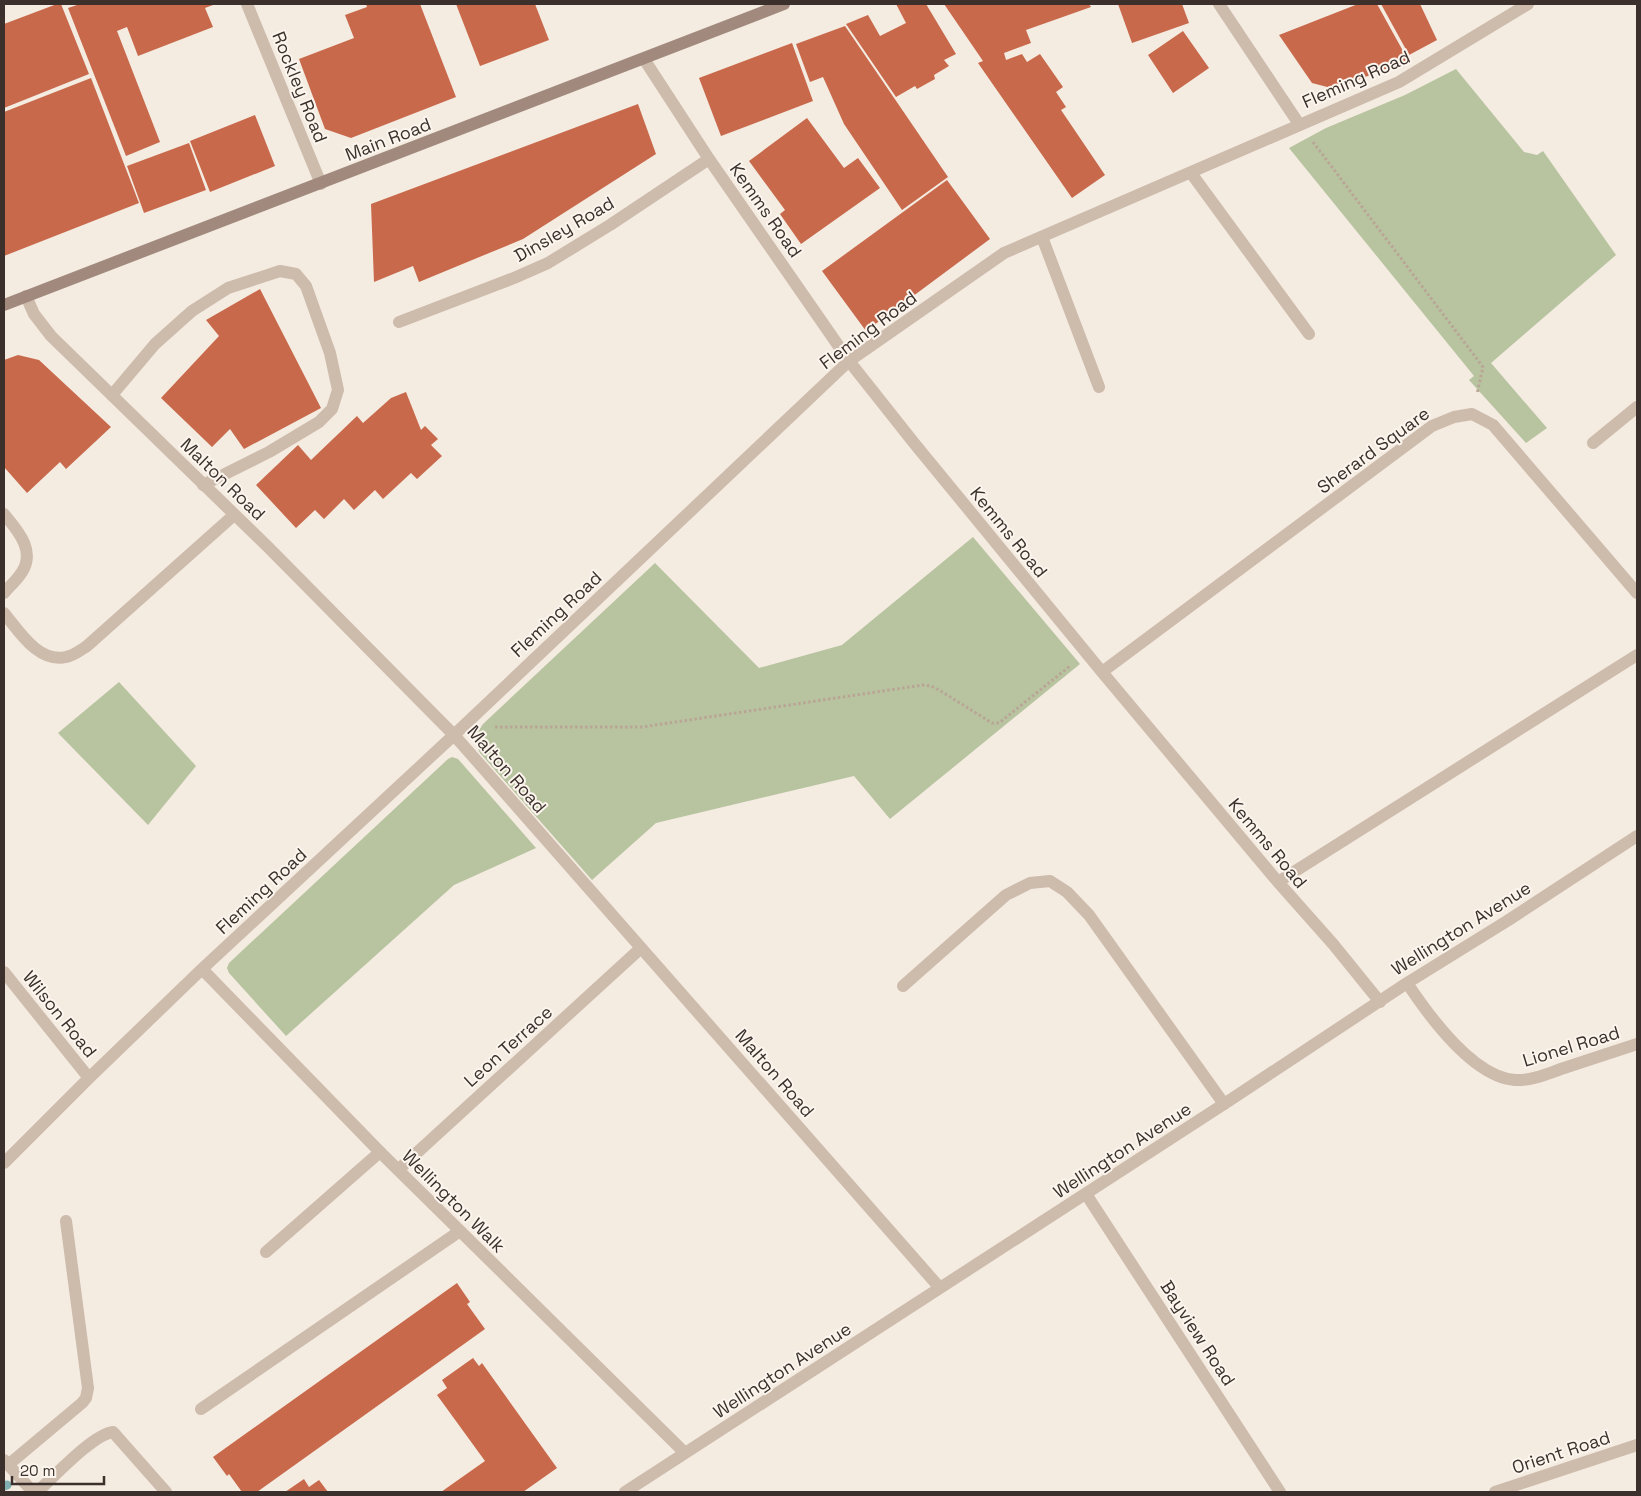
<svg xmlns="http://www.w3.org/2000/svg" width="1641" height="1496" viewBox="0 0 1641 1496" font-family="'Space Grotesk',sans-serif">
  <style>
    .green { fill: #b8c4a0 }
    .lines { fill: none; stroke-linecap: round; stroke-linejoin: round }
    .stream { stroke: #7fb0b2; stroke-width: 9 }
    .building { fill: #c8694b }
    .path { stroke: #b9a596; stroke-width: 3; stroke-dasharray: 2.5 2.5; stroke-linecap: butt }
    .service { stroke: #cdbbac; stroke-width: 12 }
    .minor { stroke: #cdbbac; stroke-width: 12 }
    .tertiary { stroke: #cdbbac; stroke-width: 12 }
    .secondary { stroke: #a18a7d; stroke-width: 12 }
    .labels { text-anchor: middle; dominant-baseline: central; stroke-width: 4; stroke-linejoin: round; paint-order: stroke }
    .street-label { font-size: 18px; fill: #3b302b; stroke: #fbf5ee }
  </style>
  <rect width="100%" height="100%" fill="#f4ebe1"/>
  <path class="green" d="M1456 69 1524 152 1537 155 1543 151 1616 255 1491 363 1547 428 1526 443 1469 380 1474 376 1289 148 1326 128 1405 95Z
    M973 537 1080 664 890 819 854 776 656 823 592 880 480 753C473 741 476 734 483 724L655 563 759 668 842 645Z
    M119 682 196 766 148 825 58 733Z
    M452 757 458 759 536 848 454 885 286 1036 229 973 227 968 229 963 448 759Z"/>
  <g class="lines">
    <path class="stream" d="M4 1486 7 1485"/>
  </g>
  <path class="building" d="M57 4H61L89 74 4 108V24Z
    M80 4H212L213 5 205 8 213 27 138 56 127 27 117 31 160 142 126 156 68 8Z
    M366 4H420L456 97 351 138 325 129 299 59 354 38 345 15 367 7Z
    M456 4H535L549 40 480 66Z
    M896 4H926L956 54 944 60 949 66 934 75 935 79 917 89 915 86 896 97 846 24 868 15 880 36 906 23Z
    M944 4H1089L1091 7 1026 30 1031 43 1004 53 1006 60 1022 54 1027 62 1040 54 1063 87 1056 92 1066 107 1061 110 1105 175 1072 198 978 63 983 61Z
    M1118 4H1182L1189 23 1132 43Z
    M1358 4H1377L1408 60 1335 89 1312 83 1279 35Z
    M1381 4H1420L1437 40 1409 55Z
    M845 26 948 177 902 210 844 124 823 77 810 82 796 44Z
    M1183 31 1209 68 1173 93 1148 55Z
    M792 43 813 101 721 136 699 78Z
    M91 78 139 203 4 256V112Z
    M638 104 656 154 523 239 419 282 413 266 374 282 371 204Z
    M255 115 275 166 210 192 190 141Z
    M807 118 844 168 858 158 880 188 801 244 780 214 785 210 749 161Z
    M189 143 206 190 144 213 127 166Z
    M947 180 990 239 866 331 822 271Z
    M260 289 321 408 244 449 230 429 212 447 161 398 219 336 206 320Z
    M18 355 39 360 111 427 66 469 60 462 27 493 4 467V360Z
    M406 392 421 430 425 426 438 439 431 445 442 456 417 479 411 473 383 499 375 490 354 510 344 499 324 519 315 510 296 528 256 485 298 445 311 460 357 416 363 423 391 398Z
    M457 1283 470 1302 467 1304 485 1329 257 1492H242L229 1474 227 1476 213 1457Z
    M473 1358 479 1366 482 1363 557 1468 523 1492H441L485 1461 437 1395 447 1388 442 1380Z
    M304 1479 309 1487 319 1480 328 1492H285Z"/>
  <g class="lines">
    <path class="path" d="M1313 142 1483 367 1477 394
      M495 727H642L923 685 931 686 939 690 992 723H999L1070 666"/>
    <path class="service" d="M1042 237 1099 387
      M112 395 155 344 192 311 228 288 280 271 296 274 306 286 330 353 338 390 332 409 319 422 269 452 203 485
      M1593 443 1637 407
      M4 514C17 530 36 550 22 572 17 580 10 586 4 593
      M4 613C19 631 38 663 66 657 73 656 81 650 87 646L234 515
      M903 986 1006 895 1030 883 1050 881 1067 892 1089 915 1224 1104
      M266 1252 380 1152
      M201 1409 460 1231
      M8 1465 82 1403 86 1398 88 1388 66 1221
      M37 1492C54 1477 92 1435 113 1432L166 1492"/>
    <path class="minor" d="M1219 4 1299 124
      M644 59 709 159 849 361 914 443 1102 672 1278 882 1333 944 1380 1002
      M1191 173 1309 334
      M26 296 34 314 51 336 268 547 454 735 940 1288
      M399 322 514 278 548 263 610 225 709 159
      M1102 672 1432 426 1454 417 1472 414 1493 425 1637 593
      M1278 882 1637 655
      M202 969 380 1152 685 1453
      M4 972 89 1078
      M1407 983C1429 1016 1473 1077 1515 1080 1532 1081 1549 1073 1564 1068 1588 1060 1613 1052 1637 1044
      M4 1163 89 1078 202 969 454 735 849 361 1004 253 1399 82 1528 4
      M398 1170 641 948
      M1086 1194 1280 1492
      M4 1460 33 1492
      M625 1492 1224 1104 1407 983 1507 921 1637 836
      M1495 1492 1637 1445"/>
    <path class="tertiary" d="M247 4 321 184"/>
    <path class="secondary" d="M4 305 784 4"/>
  </g>
  <g class="labels">
    <g class="street-label">
      <text transform="translate(1356 79) rotate(-24)">Fleming Road</text>
      <text transform="translate(300 87) rotate(68)">Rockley Road</text>
      <text transform="translate(388 139) rotate(-21)">Main Road</text>
      <text transform="translate(766 210) rotate(55)">Kemms Road</text>
      <text transform="translate(564 229) rotate(-30)">Dinsley Road</text>
      <text transform="translate(868 330) rotate(-37)">Fleming Road</text>
      <text transform="translate(1373 450) rotate(-36)">Sherard Square</text>
      <text transform="translate(223 479) rotate(44)">Malton Road</text>
      <text transform="translate(1009 532) rotate(51)">Kemms Road</text>
      <text transform="translate(556 614) rotate(-43)">Fleming Road</text>
      <text transform="translate(507 769) rotate(49)">Malton Road</text>
      <text transform="translate(1268 843) rotate(50)">Kemms Road</text>
      <text transform="translate(261 891) rotate(-43)">Fleming Road</text>
      <text transform="translate(1461 928) rotate(-32)">Wellington Avenue</text>
      <text transform="translate(60 1014) rotate(51)">Wilson Road</text>
      <text transform="translate(508 1046) rotate(-42)">Leon Terrace</text>
      <text transform="translate(1571 1046) rotate(-17)">Lionel Road</text>
      <text transform="translate(775 1073) rotate(49)">Malton Road</text>
      <text transform="translate(1122 1150) rotate(-33)">Wellington Avenue</text>
      <text transform="translate(454 1201) rotate(45)">Wellington Walk</text>
      <text transform="translate(1198 1333) rotate(57)">Bayview Road</text>
      <text transform="translate(782 1370) rotate(-33)">Wellington Avenue</text>
      <text transform="translate(1561 1452) rotate(-18)">Orient Road</text>
    </g>
  </g>
  <rect width="1641" height="1496" fill="none" stroke="#3b302b" stroke-width="10"/>
  <path d="M12 1476v8h92v-8" fill="none" stroke="#3b302b" stroke-width="2.5"/>
  <text x="20" y="1476" font-size="15" fill="#3b302b" stroke="#fbf5ee" stroke-width="4" paint-order="stroke">20 m</text>
</svg>
